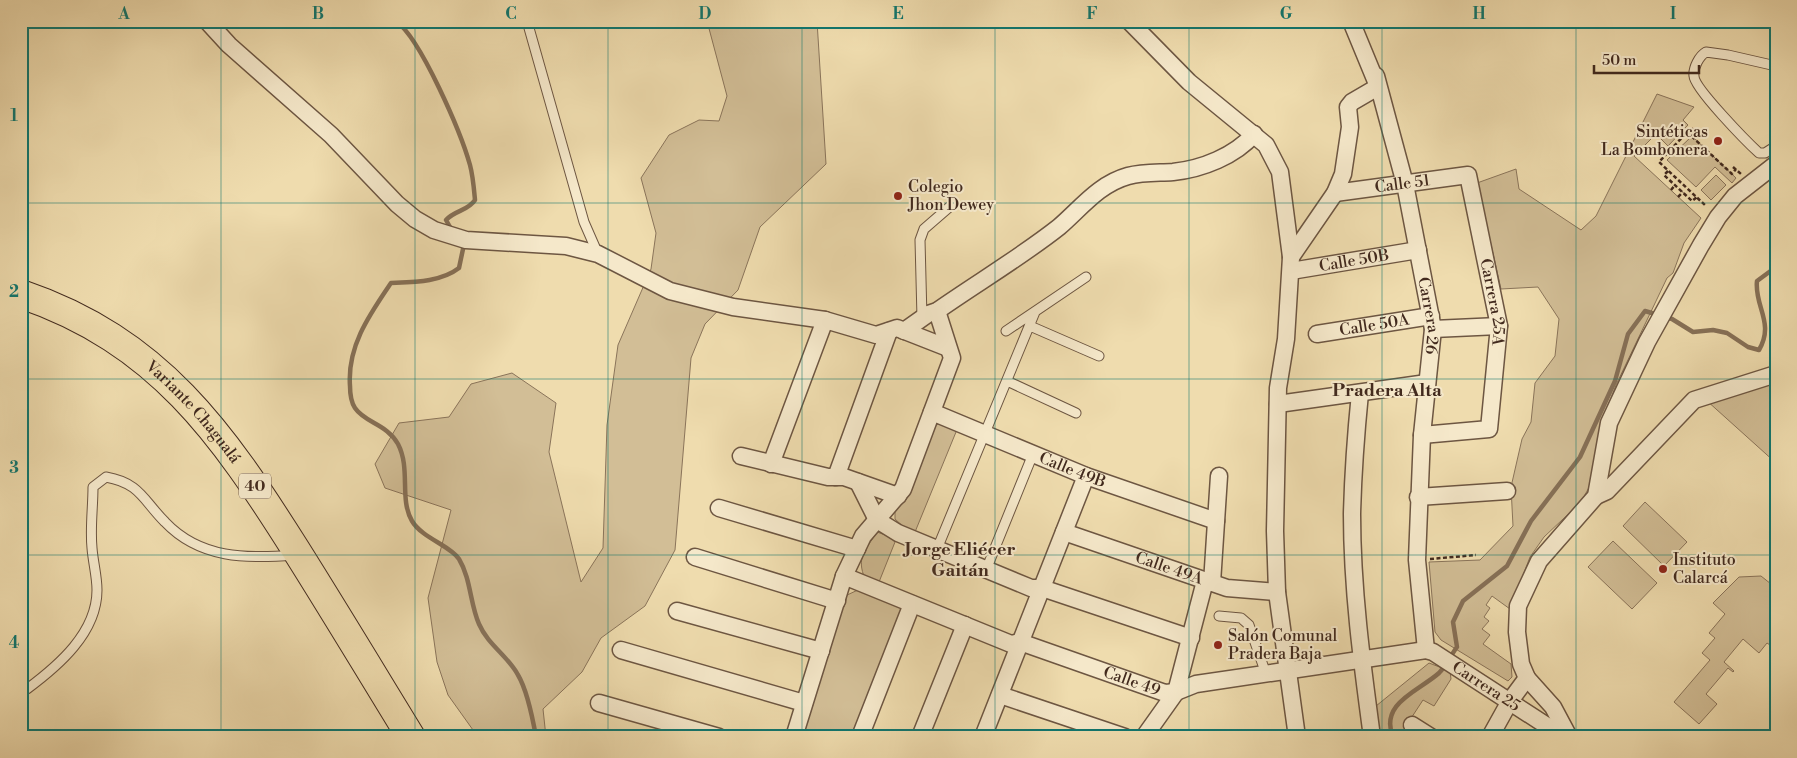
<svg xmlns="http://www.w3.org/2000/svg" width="1797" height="758" viewBox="0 0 1797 758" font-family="'Libre Bodoni',serif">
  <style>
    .green { fill: #d2be96; stroke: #8a745a }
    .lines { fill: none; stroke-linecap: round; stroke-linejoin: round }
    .stream { stroke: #867057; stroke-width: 4.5 }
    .lane-casing { stroke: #6d5642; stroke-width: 11 }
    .street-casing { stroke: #6d5642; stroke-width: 19 }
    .highway-casing { stroke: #422a1e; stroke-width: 30 }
    .path { stroke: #422a1e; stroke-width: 2.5; stroke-dasharray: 4 2.5; stroke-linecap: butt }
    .lane { stroke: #f5e8ca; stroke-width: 9 }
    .street { stroke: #f5e8ca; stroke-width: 16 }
    .highway { stroke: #efdcae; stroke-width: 28 }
    .grid { fill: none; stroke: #0f766e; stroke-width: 1; stroke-opacity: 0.55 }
    .poi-dot { fill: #8f2418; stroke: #f5e8ca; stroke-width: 2 }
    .labels { text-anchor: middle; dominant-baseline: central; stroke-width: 4; stroke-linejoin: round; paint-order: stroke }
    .shield { fill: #f5e8ca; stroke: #786352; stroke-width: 1 }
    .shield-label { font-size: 15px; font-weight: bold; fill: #422a1e }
    .poi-label { font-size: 16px; fill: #422a1e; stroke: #f5e8ca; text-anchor: start }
    .street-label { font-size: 16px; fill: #422a1e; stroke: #f5e8ca }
    .neighbourhood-label { font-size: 18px; font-weight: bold; fill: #422a1e; stroke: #f5e8ca }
    .neatline { fill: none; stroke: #0f766e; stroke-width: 2 }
    .grid-label { font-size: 16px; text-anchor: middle; font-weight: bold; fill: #0f766e }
  </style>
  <rect width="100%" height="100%" fill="#efdcae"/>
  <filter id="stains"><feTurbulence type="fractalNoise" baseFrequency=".004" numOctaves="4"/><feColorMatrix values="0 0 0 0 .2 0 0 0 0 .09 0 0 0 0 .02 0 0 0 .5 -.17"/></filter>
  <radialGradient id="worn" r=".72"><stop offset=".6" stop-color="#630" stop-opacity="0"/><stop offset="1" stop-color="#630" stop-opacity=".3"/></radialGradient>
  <path class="green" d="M707 21H817L826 164 760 227 738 290 705 324 691 358 675 550 645 606 601 638 582 672 543 709 546 737H478L448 695 437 662 428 598 451 510 385 488 375 464 399 423 449 417 471 384 512 373 556 403 549 452 581 582 603 548 607 425 618 345 651 269 656 233 641 178 669 135 699 120 719 121 727 96Z
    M1657 94 1694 107 1683 120 1688 125 1668 146 1656 134 1634 156 1701 218 1684 243 1673 273 1667 278 1616 385 1601 424 1592 482 1581 502 1544 537 1530 557 1510 609 1492 596 1486 605 1490 608 1484 617 1489 621 1482 629 1490 635 1483 644 1511 664 1512 677 1508 681 1441 640 1435 632 1429 562 1480 560 1513 526 1511 487 1522 439 1531 422 1535 383 1555 356 1559 319 1538 287 1501 289 1477 183 1516 169 1519 189 1581 230 1596 216Z
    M1692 136 1736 178 1732 183 1715 167 1696 187 1667 160Z
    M1716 175 1726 185 1711 200 1701 190Z
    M1776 383V463L1706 400Z
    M940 423 955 428 956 432 915 532 907 530 895 519V510L934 426Z
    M1645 502 1687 542 1664 566 1623 526Z
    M877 532 891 537 895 542 879 582 865 579C856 557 865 551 877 532Z
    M1613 541 1657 583 1632 609 1588 567Z
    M1761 576 1776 588V649L1767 643 1759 653 1743 639 1724 662 1734 671 1733 672 1728 668 1706 694 1717 704 1699 724 1674 702 1710 660 1702 653 1715 638 1709 633 1725 614 1713 603 1739 577Z
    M860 589 905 608 853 737H801L845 596Z
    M1429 663 1450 671 1451 679 1434 706 1423 700 1406 726 1421 737H1380L1376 706Z"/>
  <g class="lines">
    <path class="stream" d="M396 21C421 39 461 133 470 165 473 176 474 189 475 200 468 211 455 210 446 220L450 227
      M463 249 459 268C441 282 414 282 391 283 370 314 347 346 350 386 350 392 351 402 355 408 365 423 387 424 398 444 411 469 399 499 412 521 422 538 451 546 459 559 471 579 470 604 479 624 488 645 508 656 518 675 527 690 533 720 536 737
      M1393 737C1379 703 1419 691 1439 673 1446 666 1451 655 1457 647L1453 622 1463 601 1507 566 1531 521 1580 457 1615 381 1628 334 1645 311 1672 319 1693 332 1713 330 1727 333 1748 347 1759 350C1775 323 1754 306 1757 281L1776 267"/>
    <defs>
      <path id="lane" d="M527 21 584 222 598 254
        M1776 66 1728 55 1706 52C1699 56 1693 68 1694 76 1694 88 1747 142 1759 153H1765L1776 146
        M922 318 920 240 924 229 954 203
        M1030 326 1099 356
        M1006 331 1086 277
        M1007 381 1076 413
        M937 549 1035 312
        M986 570 1033 454
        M1219 616 1241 618 1249 625 1266 674
        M21 689H27C58 666 97 633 97 590 97 576 93 562 92 548 90 528 93 507 93 487L106 477C140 483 143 500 165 522 200 559 247 559 294 555"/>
      <g id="street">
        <path d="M207 21 229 45 331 135 397 204 415 219 434 230 466 240 566 246 598 254 670 291 733 307 825 320 876 335 897 328 948 348"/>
        <path d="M1129 21 1189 82 1266 145 1280 172 1291 257 1286 339 1278 388 1275 531 1277 592 1297 737"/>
        <path id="s1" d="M1376 76 1405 184 1433 329 1422 435 1417 560 1426 650"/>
        <path id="s2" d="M1335 193 1468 175 1499 326 1489 429 1422 435"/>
        <path d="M1291 257 1335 193 1343 174 1350 127 1348 107 1352 102 1376 88 1377 84 1351 21"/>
        <path id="s3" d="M1291 271 1418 250"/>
        <path d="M1433 329 1499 326"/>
        <path d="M904 331 928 314 937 311C977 283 1021 257 1059 227 1081 208 1099 184 1128 176 1143 172 1158 173 1173 172 1202 169 1235 156 1254 134"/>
        <path id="s4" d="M1317 334 1431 316"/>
        <path d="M1360 393C1356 433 1353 473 1352 514 1352 589 1362 663 1372 737"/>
        <path d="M1278 404 1427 383"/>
        <path id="s5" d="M932 412 1086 476 1216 521"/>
        <path d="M741 456 828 477H844L898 496"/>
        <path d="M771 464 825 320"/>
        <path d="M836 477 889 331"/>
        <path d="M858 482 877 520 898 533 1031 588H1042L1191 638"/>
        <path d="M1596 496 1607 491 1694 400 1776 374"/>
        <path d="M1418 497 1507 491"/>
        <path d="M719 508 857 549"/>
        <path id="s6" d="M1064 532 1227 588 1277 592"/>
        <path d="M695 557 837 601"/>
        <path id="s7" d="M844 576 1011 644 1020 642 1165 693 1176 692 1196 684 1426 650 1433 652 1564 737"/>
        <path d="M1212 583 1219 476"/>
        <path d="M677 611 821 651"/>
        <path d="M621 650 804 703"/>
        <path d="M1000 695 1125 737"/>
        <path d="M599 703 719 737"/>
        <path d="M1412 725 1431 737"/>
        <path d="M794 737 844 576 863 536 903 489 952 358 937 311"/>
        <path d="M860 737 912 604"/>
        <path d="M920 737 965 625"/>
        <path d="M983 737 1086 476"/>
        <path d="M1144 737 1176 692 1205 581"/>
        <path d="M1490 737 1510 701 1527 678"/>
        <path d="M1569 737 1553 707 1527 678 1521 664 1517 632 1518 606 1539 561 1596 496 1609 423 1647 342 1701 245 1718 217 1735 196 1776 164"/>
      </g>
      <g id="highway">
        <path id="s8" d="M21 294C159 341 222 433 296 550 335 612 373 675 411 737"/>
      </g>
    </defs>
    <use href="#lane" class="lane-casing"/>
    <use href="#street" class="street-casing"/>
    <use href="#highway" class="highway-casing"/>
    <path class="path" d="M1695 131 1691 128 1659 162 1706 206
      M1687 132 1732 174 1736 169
      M1733 167 1741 174
      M1668 171 1664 175 1692 201 1697 197
      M1671 190 1675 185
      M1678 197 1683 192
      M1430 559 1476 555"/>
    <use href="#lane" class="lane"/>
    <use href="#street" class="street"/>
    <use href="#highway" class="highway"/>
  </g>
  <path class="grid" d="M221 21V737M415 21V737M608 21V737M802 21V737M995 21V737M1189 21V737M1382 21V737M1576 21V737M21 203H1776M21 379H1776M21 555H1776"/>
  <g class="poi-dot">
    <circle cx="1718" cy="141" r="5"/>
    <circle cx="898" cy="196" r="5"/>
    <circle cx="1663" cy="569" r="5"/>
    <circle cx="1218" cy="645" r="5"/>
  </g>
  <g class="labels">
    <rect class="shield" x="239" y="473.5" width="32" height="25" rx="4"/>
    <g class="shield-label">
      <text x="255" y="486">40</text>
    </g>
    <g class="poi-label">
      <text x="1708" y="132" text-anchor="end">Sintéticas<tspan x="1708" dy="18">La Bombonera</tspan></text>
      <text x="908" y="187">Colegio<tspan x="908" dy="18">Jhon Dewey</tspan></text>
      <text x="1673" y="560">Instituto<tspan x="1673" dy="18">Calarcá</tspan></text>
      <text x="1228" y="636">Salón Comunal<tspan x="1228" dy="18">Pradera Baja</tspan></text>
    </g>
    <g class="street-label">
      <text stroke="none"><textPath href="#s2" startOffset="68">Calle 51</textPath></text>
      <text stroke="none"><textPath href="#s3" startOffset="64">Calle 50B</textPath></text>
      <text stroke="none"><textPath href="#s2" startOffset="264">Carrera 25A</textPath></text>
      <text stroke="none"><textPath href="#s1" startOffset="246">Carrera 26</textPath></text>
      <text stroke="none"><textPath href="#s4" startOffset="58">Calle 50A</textPath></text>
      <text stroke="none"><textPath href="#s8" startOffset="212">Variante Chagualá</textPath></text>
      <text stroke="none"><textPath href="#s5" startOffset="152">Calle 49B</textPath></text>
      <text stroke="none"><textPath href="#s6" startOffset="111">Calle 49A</textPath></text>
      <text stroke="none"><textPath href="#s7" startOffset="308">Calle 49</textPath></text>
      <text stroke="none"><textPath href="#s7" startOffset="679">Carrera 25</textPath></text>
    </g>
    <g class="neighbourhood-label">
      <text x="1387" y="390">Pradera Alta</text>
      <text x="960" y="549">Jorge Eliécer<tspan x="960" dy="21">Gaitán</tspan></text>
    </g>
  </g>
  <rect width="1797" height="758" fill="none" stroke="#efdcae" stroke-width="55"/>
  <path d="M1594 65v8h105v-8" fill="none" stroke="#422a1e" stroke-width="2.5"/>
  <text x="1602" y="65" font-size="15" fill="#422a1e" stroke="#f5e8ca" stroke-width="4" paint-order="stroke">50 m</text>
  <rect x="28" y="28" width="1742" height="702" class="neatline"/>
  <g class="grid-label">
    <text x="124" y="19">A</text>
    <text x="318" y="19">B</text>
    <text x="511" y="19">C</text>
    <text x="705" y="19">D</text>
    <text x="898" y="19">E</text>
    <text x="1092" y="19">F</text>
    <text x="1286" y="19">G</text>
    <text x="1479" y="19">H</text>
    <text x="1673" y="19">I</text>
    <text x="14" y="121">1</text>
    <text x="14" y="297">2</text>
    <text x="14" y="473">3</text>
    <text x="14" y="648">4</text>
  </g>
  <rect width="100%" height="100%" filter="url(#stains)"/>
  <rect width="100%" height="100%" fill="url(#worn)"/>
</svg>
